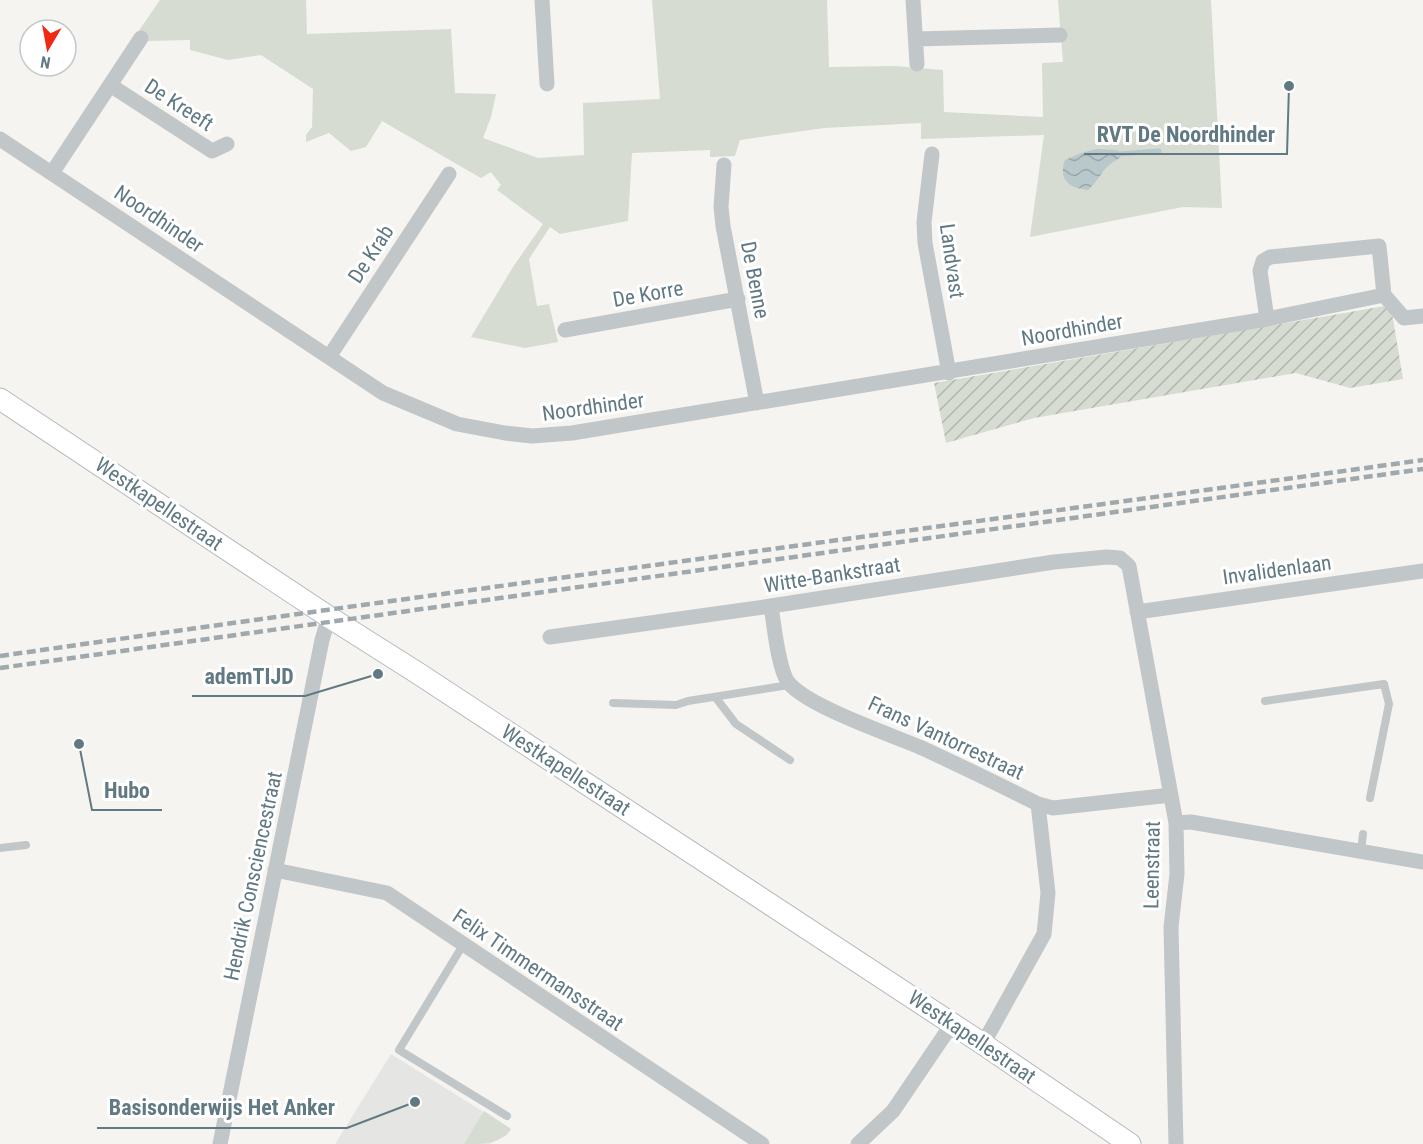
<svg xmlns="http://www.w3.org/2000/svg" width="1423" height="1144" viewBox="0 0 1423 1144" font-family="'Roboto Condensed',sans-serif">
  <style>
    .built { fill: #e5e6e4 }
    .park { fill: #d6dcd1 }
    .garden { fill: url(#garden-furrows) }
    .water { fill: url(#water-waves) }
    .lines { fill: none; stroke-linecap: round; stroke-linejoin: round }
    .stream { stroke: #b8c8cb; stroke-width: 5 }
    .secondary-casing { stroke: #b3babd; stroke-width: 23 }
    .lane { stroke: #c1c6c8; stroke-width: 8 }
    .street { stroke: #c1c6c8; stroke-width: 15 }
    .secondary { stroke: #fff; stroke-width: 21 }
    .rail { stroke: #9fa8ac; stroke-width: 4.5; stroke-dasharray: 9 4.5; stroke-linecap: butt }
    .labels { text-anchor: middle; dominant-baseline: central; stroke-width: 6; stroke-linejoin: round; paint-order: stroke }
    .street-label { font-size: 21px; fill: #617983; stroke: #fff }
    .leader { fill: none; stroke: #617983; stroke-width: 2 }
    .callout-dot { fill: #617983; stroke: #fff; stroke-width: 2 }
    .callout-label { font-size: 22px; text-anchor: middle; font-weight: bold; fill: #617983; stroke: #fff; stroke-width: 6; stroke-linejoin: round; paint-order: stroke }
  </style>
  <defs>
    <pattern id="garden-furrows" width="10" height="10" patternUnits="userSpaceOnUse" patternTransform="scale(1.5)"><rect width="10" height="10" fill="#d6dcd1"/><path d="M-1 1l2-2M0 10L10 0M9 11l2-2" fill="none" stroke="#b1b7af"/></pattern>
    <pattern id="water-waves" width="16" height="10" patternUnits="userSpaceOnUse" patternTransform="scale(1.5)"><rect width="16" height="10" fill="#b8c8cb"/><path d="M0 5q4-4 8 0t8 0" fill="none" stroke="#99a7aa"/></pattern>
  </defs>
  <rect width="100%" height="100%" fill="#f5f4f0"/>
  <path class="built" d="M391 1054 511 1129 507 1135 490 1144H335Z"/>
  <path class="park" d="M160 0H306L307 34 451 29 455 93 496 94 491 117 483 138 538 158 584 155 583 103 660 99 652 0H827L829 67 895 66 943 70 944 112 1043 117 1042 63 1063 62 1058 0H1211L1222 208 1183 207 1030 237 1044 135 921 139V123L824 128 740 140 735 156 710 157V150L632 153 628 221 560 234 550 227 529 259 537 306 549 304 558 342 525 348 471 337 513 267 543 224 497 190 501 185 491 172 481 178 382 121 366 147 351 151 329 133 306 142V135L312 127 313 89 261 55 228 60 190 50V40L146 41 138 32Z
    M484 1111 511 1129C501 1144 481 1144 464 1144Z"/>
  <path class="garden" d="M1385 306 1392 313 1403 379 1350 388 1296 373 1034 418 946 443 934 383Z"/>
  <path class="water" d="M1097 149 1116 150 1119 151 1120 158C1100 168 1102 178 1088 190 1069 188 1058 180 1065 160L1081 153Z"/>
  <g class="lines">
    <path class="stream" d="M1119 154 1159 151"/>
    <defs>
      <path id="secondary" d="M0 399 329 617 416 672 983 1044 1130 1144"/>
    </defs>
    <use href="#secondary" class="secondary-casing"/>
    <path class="lane" d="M716 698 736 724 790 760
      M1265 701 1384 684 1389 704 1370 798
      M613 703 676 705 688 701 789 685
      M0 848 26 845
      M1361 851 1363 834
      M463 945 399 1050 507 1116"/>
    <path class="street" d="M542 0 547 84
      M913 0 917 64
      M916 39 1060 35
      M110 85 212 151 227 144
      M0 139 383 393 457 424 505 433 532 436 572 433 1267 319 1384 295 1379 246 1270 257 1263 261 1260 271 1267 319
      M932 154 924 222 925 243 949 373
      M724 165 721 207 723 226 757 403
      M52 173 141 38
      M1384 295 1404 318 1423 316
      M565 330 738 299
      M329 357 449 174
      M771 606C774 624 778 668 788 682 806 706 892 735 922 748 961 766 1000 785 1038 804L1053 808 1171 795
      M1137 612 1423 571
      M550 637 771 606 1054 562 1107 557 1120 558 1129 566 1176 823 1177 874 1171 927 1176 1144
      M1176 823 1191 822 1423 862
      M275 870 387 893 762 1144
      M983 1044 1044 934 1048 893 1038 804
      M220 1144 322 640 329 617
      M858 1144 893 1111 952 1024"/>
    <use href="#secondary" class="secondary"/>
    <path class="rail" d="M0 656C474 588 949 526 1423 460
      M0 668 1423 469"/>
  </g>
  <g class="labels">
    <g class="street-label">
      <text transform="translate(179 105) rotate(33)">De Kreeft</text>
      <text transform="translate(159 219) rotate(34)">Noordhinder</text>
      <text transform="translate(371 254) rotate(-57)">De Krab</text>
      <text transform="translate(952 261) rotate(82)">Landvast</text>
      <text transform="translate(755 280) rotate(79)">De Benne</text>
      <text transform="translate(648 294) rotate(-10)">De Korre</text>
      <text transform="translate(1072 330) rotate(-10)">Noordhinder</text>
      <text transform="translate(593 407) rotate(-8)">Noordhinder</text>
      <text transform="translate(159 504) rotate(34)">Westkapellestraat</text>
      <text transform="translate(1277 570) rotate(-8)">Invalidenlaan</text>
      <text transform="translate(832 575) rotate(-9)">Witte-Bankstraat</text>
      <text transform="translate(946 738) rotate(25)">Frans Vantorrestraat</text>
      <text transform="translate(566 770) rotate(33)">Westkapellestraat</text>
      <text transform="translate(1152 865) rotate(-89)">Leenstraat</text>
      <text transform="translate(253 876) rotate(-78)">Hendrik Consciencestraat</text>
      <text transform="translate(538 970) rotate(34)">Felix Timmermansstraat</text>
      <text transform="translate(972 1037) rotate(34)">Westkapellestraat</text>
    </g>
  </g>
  <path class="leader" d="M1289 86L1287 154H1084M378 674L305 696H192M79 744L92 810H162M415 1102L347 1128H97"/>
  <g class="callout-dot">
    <circle cx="1289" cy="86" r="6"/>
    <circle cx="378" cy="674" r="6"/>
    <circle cx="79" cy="744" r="6"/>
    <circle cx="415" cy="1102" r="6"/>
  </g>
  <g class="callout-label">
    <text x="1186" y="142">RVT De Noordhinder</text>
    <text x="249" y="684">ademTIJD</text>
    <text x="127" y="798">Hubo</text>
    <text x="222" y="1115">Basisonderwijs Het Anker</text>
  </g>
  <g transform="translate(48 48) rotate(190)"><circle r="28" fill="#ffffff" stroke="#c0c9cd" stroke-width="1.5"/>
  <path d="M0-4.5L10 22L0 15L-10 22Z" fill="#f02915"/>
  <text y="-9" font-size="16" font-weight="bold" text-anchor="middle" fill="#617983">N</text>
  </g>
</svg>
